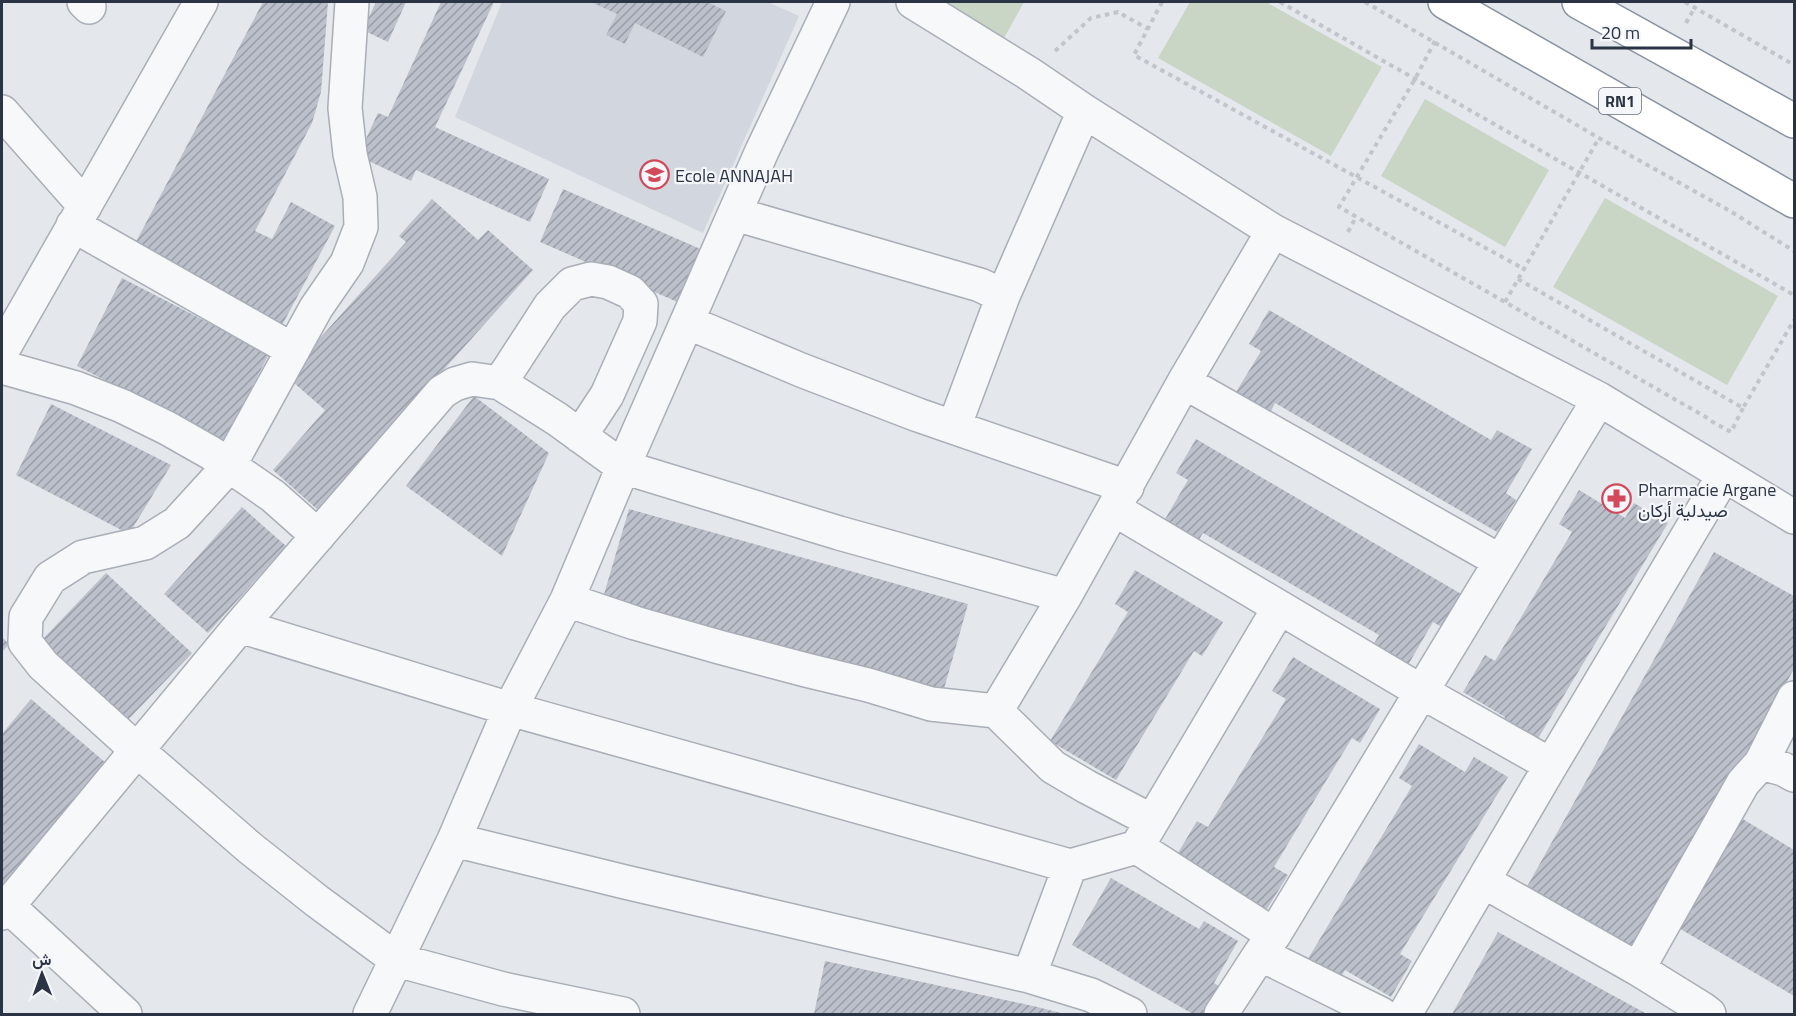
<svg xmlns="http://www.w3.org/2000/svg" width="1796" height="1016" viewBox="0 0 1796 1016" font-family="'Titillium Web',Vazirmatn,sans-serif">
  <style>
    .built { fill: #d2d6de }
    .pitch { fill: #c9d6c5 }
    .building { fill: url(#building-hatch) }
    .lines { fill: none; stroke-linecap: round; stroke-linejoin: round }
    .minor-casing { stroke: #a9aeb7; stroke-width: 36 }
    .highway-casing { stroke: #8b94a3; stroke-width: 36 }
    .path { stroke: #c2c5cb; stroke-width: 4; stroke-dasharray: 4.5 4.5; stroke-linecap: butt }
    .minor { stroke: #f7f8fa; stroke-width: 33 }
    .highway { stroke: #fff; stroke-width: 33 }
    .labels { text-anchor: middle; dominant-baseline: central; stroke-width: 4.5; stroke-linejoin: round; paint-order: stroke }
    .shield { fill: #f4f6f9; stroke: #676e7b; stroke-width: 1.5 }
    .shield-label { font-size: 16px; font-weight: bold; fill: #2b3445 }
    .poi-label { font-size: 18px; fill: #2b3445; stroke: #f4f6f9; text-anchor: start }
  </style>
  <defs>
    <pattern id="building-hatch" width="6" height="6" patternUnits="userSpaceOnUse" patternTransform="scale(1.5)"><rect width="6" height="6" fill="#bbc0ca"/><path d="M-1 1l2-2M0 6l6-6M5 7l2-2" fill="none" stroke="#989da6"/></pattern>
  </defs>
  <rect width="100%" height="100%" fill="#e4e7ec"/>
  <path class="built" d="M502 2H768L799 16 703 233 455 117Z"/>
  <path class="pitch" d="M934 2H1024L1003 40Z
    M1190 2H1266L1382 67 1331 156 1158 58Z
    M1425 99 1549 170 1505 247 1381 176Z
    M1605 198 1778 296 1727 385 1553 287Z"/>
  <path class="building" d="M263 2H328L321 92 312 123 255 231 272 239 291 202 335 226 279 331 130 253Z
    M376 2H406L388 42 363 30Z
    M441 2H494L435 127 549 179 530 222 416 170 411 181 358 156 378 113 388 117Z
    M591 2H707L726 11 703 57 635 23 625 44 606 35 617 14Z
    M563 189 705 251 682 304 540 242Z
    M432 199 478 240 488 230 533 270 318 510 273 470 325 410 286 376 406 242 399 236Z
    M122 278 269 354 224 441 77 366Z
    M1269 310 1491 440 1497 430 1532 449 1506 493 1516 500 1497 532 1275 403 1268 417 1233 397 1261 351 1249 344Z
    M474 396 549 453 502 556 406 486Z
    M51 404 171 465 129 534 16 475Z
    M1196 439 1463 595 1443 628 1433 622 1408 665 1373 645 1379 635 1203 533 1195 546 1161 526 1188 480 1176 473Z
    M1579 490 1625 518 1634 503 1668 523 1534 745 1500 725 1505 717 1463 692 1485 655 1495 661 1572 532 1559 524Z
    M242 507 286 546 208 633 164 594Z
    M629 509 968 604 940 703 600 608Z
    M1714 552 1794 596V669L1635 953 1524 892Z
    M1135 570 1223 622 1202 656 1194 651 1116 780 1050 741 1128 612 1115 604Z
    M106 573 192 653 124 724 38 644Z
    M2 637 9 644 2 652Z
    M1293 657 1380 709 1360 743 1352 738 1274 867 1288 875 1265 912 1175 858 1197 821 1208 827 1286 699 1272 691Z
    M31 699 106 763 2 885V734Z
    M1419 744 1465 772 1474 757 1508 777 1400 954 1412 961 1391 997 1345 970 1338 982 1306 962 1412 786 1399 778Z
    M1741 818 1794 850V996L1677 927Z
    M1111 878 1199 929 1204 921 1238 941 1214 983 1224 989 1209 1014H1193L1072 945Z
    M1498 932 1603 990 1647 1014H1452Z
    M825 961 1033 1006 1065 1014H814Z"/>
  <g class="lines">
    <defs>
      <path id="minor" d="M84 2 89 7
        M352 2 345 108 350 154 360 197 361 227 347 263 316 308 229 466 177 523 145 543 83 557 50 578 26 617 25 642 43 665 138 751 250 848 317 901 397 960 503 989 623 1014
        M913 2 1028 73 1084 111 1273 231 1599 399 1794 517
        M2 112 85 206
        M735 214 980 285 1003 296 1084 111
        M73 225 293 350
        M687 322 801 370 918 415 1127 487
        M2 351 201 2
        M2 367 76 388 122 406 167 428 211 453 273 496 318 536
        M1184 382 1500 561
        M500 383 550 306 572 284 591 279 608 282 630 292 641 304 640 321 607 395 580 436
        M954 427 1003 296
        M1114 509 1422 692 1551 765
        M567 600 635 623 719 647 806 670 868 685 931 704 996 711 1053 767 1087 787 1152 821
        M240 626 510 709 1070 866
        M996 711 1065 596 1184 382 1273 231
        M1761 763 1794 698
        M454 840 625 882 1029 976 1091 995 1130 1014
        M1141 840 1279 608
        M1483 881 1638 969 1701 1008 1709 1014
        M8 906 125 1014
        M2 913 240 626 442 392 455 384 472 379 500 383 557 419 623 467 839 533 1065 596
        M1260 954 1381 1014
        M1638 969 1743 783 1761 763 1783 769 1794 775
        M1029 976 1070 866 1137 847 1274 935
        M370 1014 454 840 510 709 567 600 623 467 762 151 833 2
        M1221 1014 1260 954 1274 935 1599 399
        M1405 1014 1551 765 1724 475"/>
      <path id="highway" d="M1445 2 1794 201
        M1579 2 1794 121"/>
    </defs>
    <use href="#minor" class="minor-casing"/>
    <use href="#highway" class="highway-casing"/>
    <path class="path" d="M1162 2 1134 55 1524 269
      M1280 2 1794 295
      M1365 2 1599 138 1730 211 1794 251
      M1685 2 1794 65
      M1686 23 1695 7
      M1435 41 1415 79 1339 207 1711 420
      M1055 51 1091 18 1118 12 1148 29
      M1348 232 1356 217
      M1518 279 1743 408 1794 320
      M1505 302 1599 138
      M1711 421 1731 432 1743 408"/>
    <use href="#minor" class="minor"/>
    <use href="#highway" class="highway"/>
  </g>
  <defs>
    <symbol id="school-ring" viewBox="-11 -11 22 22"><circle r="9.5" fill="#f4f6f9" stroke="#d1495b" stroke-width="1.5"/><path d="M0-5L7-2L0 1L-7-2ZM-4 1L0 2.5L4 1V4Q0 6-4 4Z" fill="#d1495b"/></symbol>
    <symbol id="pharmacy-ring" viewBox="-11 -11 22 22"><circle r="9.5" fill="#f4f6f9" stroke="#d1495b" stroke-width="1.5"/><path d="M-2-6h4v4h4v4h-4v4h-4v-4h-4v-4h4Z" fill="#d1495b"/></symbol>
  </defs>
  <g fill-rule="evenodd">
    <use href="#school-ring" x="638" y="158" width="33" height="33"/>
    <use href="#pharmacy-ring" x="1600" y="482" width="33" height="33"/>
  </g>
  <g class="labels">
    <rect class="shield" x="1599" y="88" width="42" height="26" rx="4.5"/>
    <g class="shield-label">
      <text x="1620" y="101">RN1</text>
    </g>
    <g class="poi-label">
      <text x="675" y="175">Ecole ANNAJAH</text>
      <text x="1638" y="489">Pharmacie Argane<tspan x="1638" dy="21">صيدلية أركان</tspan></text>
    </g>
  </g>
  <rect width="1796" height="1016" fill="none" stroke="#2b3445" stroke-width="6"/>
  <g transform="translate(42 974) rotate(359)" stroke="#f4f6f9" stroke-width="4.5" paint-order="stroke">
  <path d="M0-4.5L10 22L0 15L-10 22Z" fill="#2b3445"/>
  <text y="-9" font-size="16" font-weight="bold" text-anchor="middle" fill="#2b3445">ش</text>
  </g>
  <path d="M1592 39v9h99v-9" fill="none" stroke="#2b3445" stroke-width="3"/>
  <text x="1601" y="39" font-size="18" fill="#2b3445" stroke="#f4f6f9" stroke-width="4.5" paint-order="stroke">20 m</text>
</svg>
